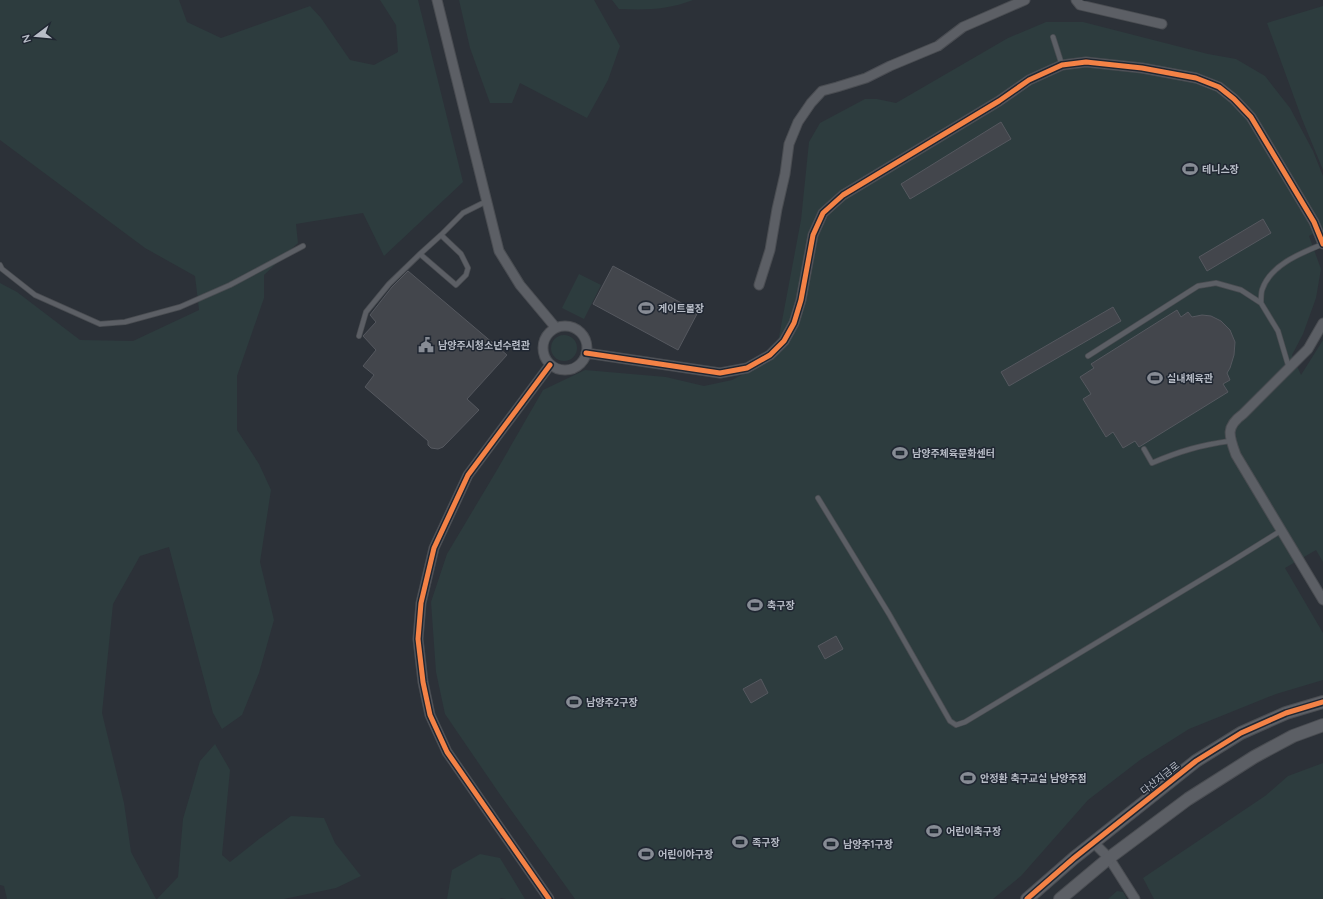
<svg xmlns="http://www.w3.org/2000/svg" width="1323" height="899" viewBox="0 0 1323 899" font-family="Quicksand,'Noto Sans KR',sans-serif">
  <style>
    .green { fill: #2d3c3e }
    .building { fill: #43464c; stroke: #55585f }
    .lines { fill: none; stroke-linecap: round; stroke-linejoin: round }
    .service-casing { stroke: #4a4d52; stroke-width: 6 }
    .minor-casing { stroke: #4a4d52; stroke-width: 11 }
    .tertiary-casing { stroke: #4a4d52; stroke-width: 14 }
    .service { stroke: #5c5f65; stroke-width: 4.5 }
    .minor { stroke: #5c5f65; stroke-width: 9 }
    .tertiary { stroke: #5c5f65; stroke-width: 12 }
    .cycleway-casing { stroke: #202732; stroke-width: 8 }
    .cycleway { stroke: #f48246; stroke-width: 5 }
    .labels { text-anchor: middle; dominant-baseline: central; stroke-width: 3; stroke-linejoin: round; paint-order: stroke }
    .poi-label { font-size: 10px; font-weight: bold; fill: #b8bdc7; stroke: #202732; text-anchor: start }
    .street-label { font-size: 10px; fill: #b8bdc7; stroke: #202732 }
  </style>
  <rect width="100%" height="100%" fill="#2c3138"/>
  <path class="green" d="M0 0H179L187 22 221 38 310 6 321 18 350 60 374 65 398 52 396 25 380 0H418L463 182 384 256 363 213 296 224 298 243 264 275V298L237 376V430L259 464 271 490 260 562 274 620 259 673 242 715 222 729 213 713 169 547 140 556 113 604 102 713 124 803 131 852 156 899H7L4 886 0 885V283L17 292 80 340 133 341 199 310 195 276 145 248 0 140Z
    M459 0H594L620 46 608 80 587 118 520 83 512 103H490L470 48Z
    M612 0H693C667 10 647 10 619 9Z
    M1323 6V170L1302 119 1267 23Z
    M1046 22H1083L1208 54 1236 59 1265 76 1290 108 1313 151 1323 176V228L1309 236 1321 269 1316 298 1303 334 1292 355 1301 375 1323 340V562L1316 550 1285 568 1323 633V680L1276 694 1189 729 1140 760 1088 800 1021 876 993 899H575L501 796 445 714 436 672 431 602 447 554 497 470 543 390 585 370 666 377 704 386 732 380 775 358 801 220 809 142 820 123 865 99H877L896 103 1008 38Z
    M579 274 601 285 584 319 562 308Z
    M551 348a13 13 0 1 1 26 0a13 13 0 1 1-26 0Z
    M215 744 230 770 222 855 230 862 259 839 291 816 324 818 335 843 361 876 336 888 284 899H157L178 877 183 819 200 761Z
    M1323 763V899H1154L1143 878 1265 796 1288 776Z
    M480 854 500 858 525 899H506L501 898 499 899H447L452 870Z
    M1117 891 1123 892 1127 899H1108Z"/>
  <path class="building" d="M1001 122 1011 139 910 199 901 184Z
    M1263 219 1271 233 1207 271 1199 257Z
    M613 266 698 312 678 350 593 304Z
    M408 271 507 355 467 399 479 410 443 447 438 449 431 448 428 445V441L365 387 374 375 363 366 376 350 363 336 376 322 370 315 392 287Z
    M1113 307 1121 321 1009 386 1001 372Z
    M1177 310 1181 317 1188 312 1192 317 1202 315 1211 316 1221 321 1230 330 1235 342 1234 355 1230 368 1227 373 1230 380 1223 384 1228 392 1139 447 1135 441 1123 448 1113 432 1106 437 1083 399 1091 394 1080 377 1094 368 1091 364Z
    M836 636 843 649 825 659 818 646Z
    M761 679 768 693 751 703 743 689Z"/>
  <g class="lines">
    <defs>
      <path id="service" d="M1053 37 1062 65
        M441 235 461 254 468 268 466 275 456 285 420 254Z
        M441 235 463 213 487 201
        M0 265 2 269 35 295 100 324 125 322 180 307 230 285 303 246
        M1261 303C1261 299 1261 294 1262 290 1270 265 1301 253 1323 244
        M359 336 366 312 389 284 420 254
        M1088 356 1198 286 1216 283 1241 290 1261 303 1278 331 1289 368
        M1144 449 1152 463C1180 451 1201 445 1230 441
        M818 498 889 614 950 721 956 725 965 722 985 710 1229 563 1282 530"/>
      <path id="minor" d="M437 0 499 251 520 285 556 328
        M1076 0 1080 5 1162 24
        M759 285 770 250 777 209 785 174 789 144 798 122 811 103 822 91 837 87 866 78 890 66 938 46 963 27 1025 0
        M1323 323 1308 349 1243 414C1225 427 1229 436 1236 455L1323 600
        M543 348a22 22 0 1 1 44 0a22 22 0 1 1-44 0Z
        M586 353 720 373 747 368 770 355 784 341 794 323 801 300 813 235 823 213 843 195 999 101 1029 80 1062 65 1086 62 1142 68 1196 78 1219 87 1234 99 1251 117 1314 222 1323 244
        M1094 843 1109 858 1135 899
        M549 899 447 752 430 715 423 682 418 639 421 603 434 548 468 475 550 365"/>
      <path id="tertiary" d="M1027 899 1074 858 1196 761 1241 733 1286 713 1323 702
        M1060 899 1109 858 1188 799 1254 757 1293 736 1323 725"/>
    </defs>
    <use href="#service" class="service-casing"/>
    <use href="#minor" class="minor-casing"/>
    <use href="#tertiary" class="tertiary-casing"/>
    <use href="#service" class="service"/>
    <use href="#minor" class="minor"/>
    <use href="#tertiary" class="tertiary"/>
    <defs>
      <path id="cycleway" d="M586 353 720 373 747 368 770 355 784 341 794 323 801 300 813 235 823 213 843 195 999 101 1029 80 1062 65 1086 62 1142 68 1196 78 1219 87 1234 99 1251 117 1314 222 1323 244
        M549 899 447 752 430 715 423 682 418 639 421 603 434 548 468 475 550 365
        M1027 899 1074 858 1196 761 1241 733 1286 713 1323 702"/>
    </defs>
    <use href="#cycleway" class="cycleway-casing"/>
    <use href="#cycleway" class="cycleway"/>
  </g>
  <defs>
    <symbol id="stadium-bare" viewBox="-9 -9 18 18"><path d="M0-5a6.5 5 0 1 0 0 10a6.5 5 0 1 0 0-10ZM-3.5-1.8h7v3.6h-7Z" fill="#878c95" stroke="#202732" stroke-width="2.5" paint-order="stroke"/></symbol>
    <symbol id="civic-bare" viewBox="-9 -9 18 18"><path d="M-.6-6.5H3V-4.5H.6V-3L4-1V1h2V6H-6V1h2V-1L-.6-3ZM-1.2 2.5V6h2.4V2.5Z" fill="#878c95" stroke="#202732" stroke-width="2.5" paint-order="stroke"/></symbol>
  </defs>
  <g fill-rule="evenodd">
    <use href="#stadium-bare" x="1179" y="158" width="22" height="22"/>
    <use href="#stadium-bare" x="635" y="297" width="22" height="22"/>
    <use href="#civic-bare" x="415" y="334" width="22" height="22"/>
    <use href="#stadium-bare" x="1144" y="367" width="22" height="22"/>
    <use href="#stadium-bare" x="889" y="442" width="22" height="22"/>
    <use href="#stadium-bare" x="744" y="594" width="22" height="22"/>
    <use href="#stadium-bare" x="563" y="691" width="22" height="22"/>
    <use href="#stadium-bare" x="957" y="767" width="22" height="22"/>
    <use href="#stadium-bare" x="923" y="820" width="22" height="22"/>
    <use href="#stadium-bare" x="729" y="831" width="22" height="22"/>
    <use href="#stadium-bare" x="820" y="833" width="22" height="22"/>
    <use href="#stadium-bare" x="635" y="843" width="22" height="22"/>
  </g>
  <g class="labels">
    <g class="poi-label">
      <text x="1202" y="169">테니스장</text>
      <text x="658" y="308">게이트볼장</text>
      <text x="438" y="345">남양주시청소년수련관</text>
      <text x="1167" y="378">실내체육관</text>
      <text x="912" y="453">남양주체육문화센터</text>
      <text x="767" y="605">축구장</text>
      <text x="586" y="702">남양주2구장</text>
      <text x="980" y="778">안정환 축구교실 남양주점</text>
      <text x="946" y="831">어린이축구장</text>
      <text x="752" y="842">족구장</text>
      <text x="843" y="844">남양주1구장</text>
      <text x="658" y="854">어린이야구장</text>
    </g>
    <g class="street-label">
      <text transform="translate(1160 778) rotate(-38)">다산지금로</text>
    </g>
  </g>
  <g transform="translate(36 36) rotate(254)" stroke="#202732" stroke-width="3" paint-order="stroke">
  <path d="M0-3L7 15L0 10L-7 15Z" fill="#b8bdc7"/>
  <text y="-6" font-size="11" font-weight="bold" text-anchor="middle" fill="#b8bdc7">N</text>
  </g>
</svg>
